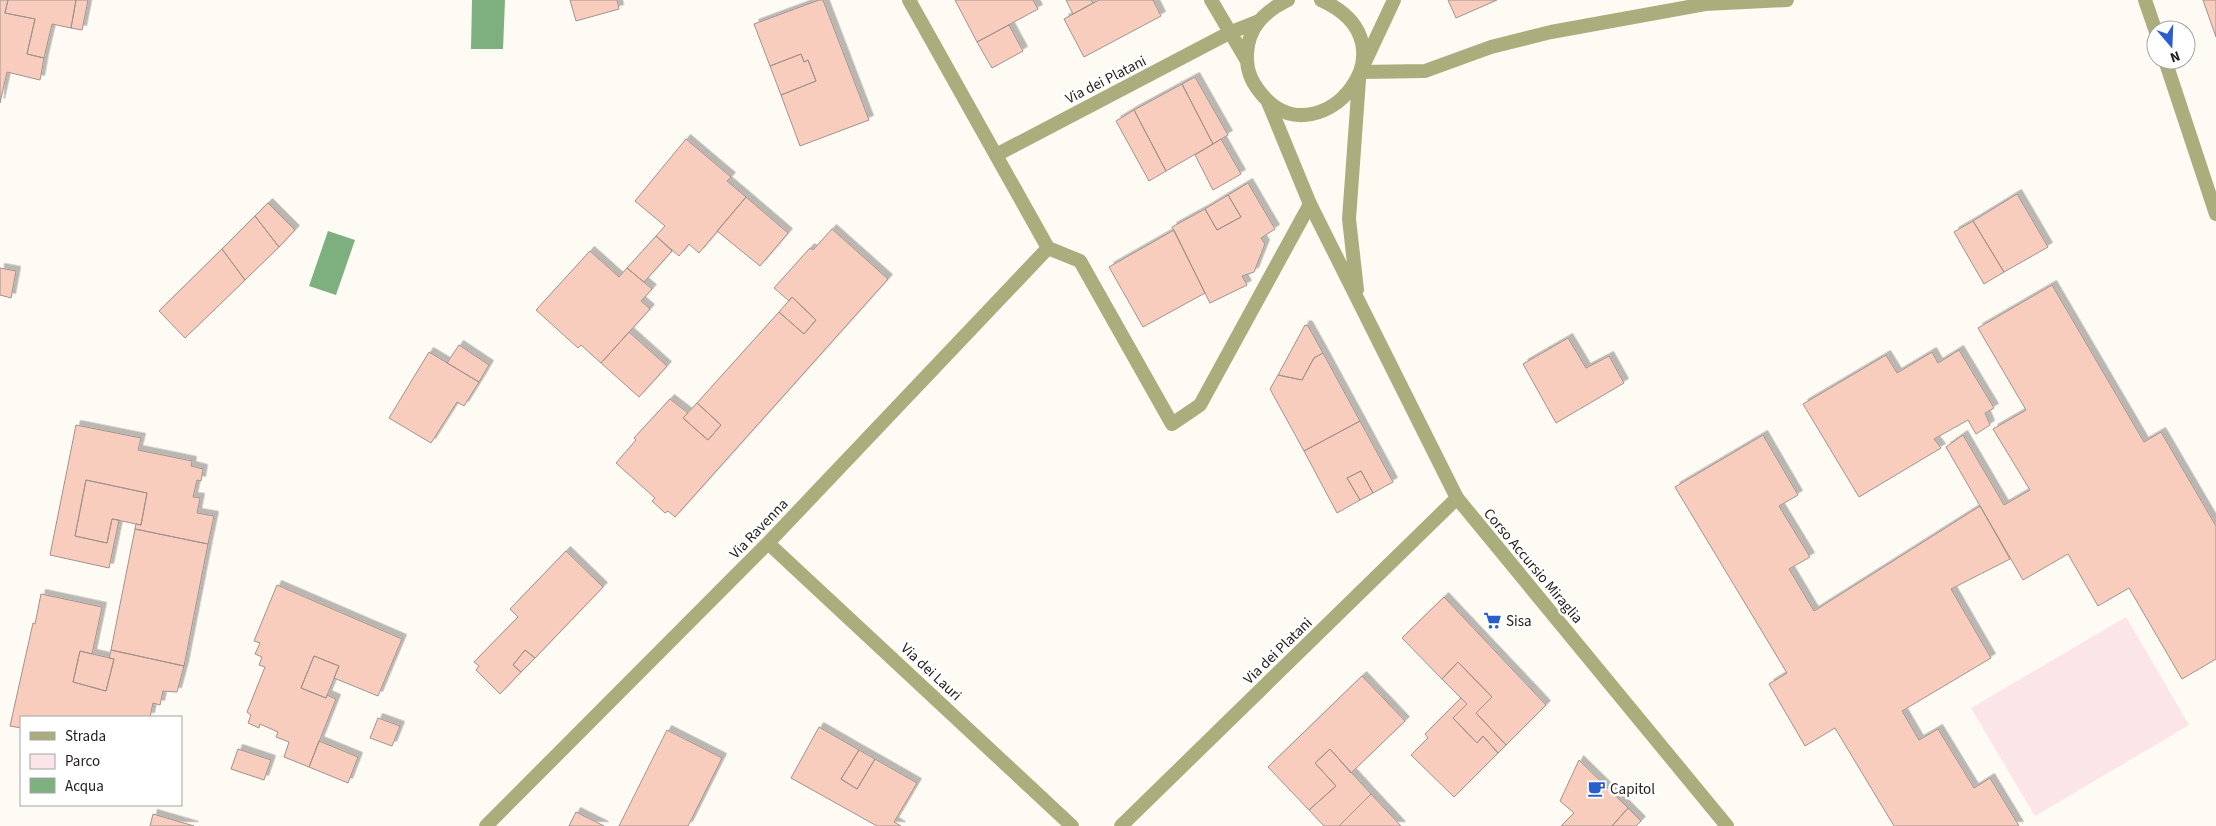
<svg xmlns="http://www.w3.org/2000/svg" width="2216" height="826" viewBox="0 0 2216 826" font-family="'Source Sans 3',sans-serif">
  <style>
    .green { fill: #fbe5e9 }
    .water { fill: #7db07e }
    .building { fill: #f8cdbe; stroke: #a2928c; filter: url(#shadow) }
    .lines { fill: none; stroke-linecap: round; stroke-linejoin: round }
    .service { stroke: #abad7c; stroke-width: 14 }
    .minor { stroke: #abad7c; stroke-width: 14 }
    .tertiary { stroke: #abad7c; stroke-width: 14 }
    .labels { text-anchor: middle; dominant-baseline: central; stroke-width: 5; stroke-linejoin: round; paint-order: stroke }
    .street-label { font-size: 15px; fill: #201c17; stroke: #fff }
    .poi-label { font-size: 15px; fill: #201c17; stroke: #fff; text-anchor: start }
  </style>
  <defs>
    <filter id="shadow"><feDropShadow dx="4.5" dy="-4.5" stdDeviation="0" flood-color="#0004"/></filter>
  </defs>
  <rect width="100%" height="100%" fill="#fefaf4"/>
  <path class="green" d="M2126 617 2189 725 2035 816 1971 708Z"/>
  <path class="water" d="M472 0H505L503 49H471Z
    M328 231 355 240 336 295 309 286Z"/>
  <path class="building" d="M0 0H8L5 13 35 19 27 54 44 58 40 80 7 72 0 103Z
    M8 0H76L71 28 52 24 44 58 27 54 35 19 5 13Z
    M76 0H88L82 30 71 28Z
    M570 0H617L619 9 576 21Z
    M819 0H823L869 120 800 146 781 95 816 81 808 60 804 62 801 54 770 66 754 24Z
    M955 0H1033L1038 9 977 42Z
    M1066 0H1091L1093 3 1073 14Z
    M1099 0H1153L1161 16 1084 57 1064 19Z
    M1448 0H1497L1456 18Z
    M2203 0H2216V37Z
    M1009 25 1023 51 992 68 977 42Z
    M801 54 804 62 808 60 816 81 781 95 770 66Z
    M1195 77 1228 135 1213 144 1182 84Z
    M1182 84 1213 144 1166 171 1134 110Z
    M1134 110 1166 171 1149 181 1116 121Z
    M686 139 731 177 727 181 746 197 699 253 689 244 679 256 656 236 665 226 635 201Z
    M1221 139 1241 174 1213 190 1195 155Z
    M1248 183 1275 229 1261 238 1265 244 1254 272 1242 276 1247 285 1210 303 1172 227 1205 209 1217 230 1241 217 1228 195Z
    M2017 194 2048 247 2004 272 1973 221Z
    M1228 195 1241 217 1217 230 1205 209Z
    M746 197 788 233 760 266 717 231Z
    M268 203 295 230 279 247 255 216Z
    M255 216 279 247 245 280 222 249Z
    M1973 221 2004 272 1984 284 1954 232Z
    M832 229 888 279 675 517 668 511 665 513 652 501 655 498 616 463 636 440 634 438 670 399 688 413 683 418 708 440 721 425 697 403 779 312 804 334 816 320 792 297 789 301 774 288 810 248 813 250Z
    M1174 230 1205 293 1143 327 1109 267Z
    M656 236 672 251 644 282 627 268Z
    M222 249 245 280 185 338 159 311Z
    M590 251 619 277 627 268 652 289 641 301 650 309 601 363 581 345 578 348 536 310Z
    M0 268 16 271 11 298 0 295Z
    M2052 285 2144 442 2161 432 2216 526V659L2182 679 2129 588 2098 606 2068 554 2023 580 1946 447 1963 435 2004 505 2030 490 1993 429 2026 410 1978 328Z
    M792 297 816 320 804 334 779 312Z
    M1305 325 1308 326 1323 353 1314 358 1302 380 1278 375Z
    M629 332 667 366 639 397 601 363Z
    M1568 338 1586 368 1609 356 1624 383 1556 423 1523 364Z
    M459 345 489 365 479 382 447 363Z
    M1959 350 1994 408 1985 413 1990 425 1976 434 1968 420 1934 439 1941 448 1859 497 1803 404 1886 355 1897 373 1932 352 1938 363Z
    M429 352 479 382 464 406 457 402 431 443 389 418Z
    M1323 353 1360 421 1304 451 1270 389 1278 375 1302 380 1314 358Z
    M697 403 721 425 708 440 683 418Z
    M1360 421 1393 482 1373 493 1361 471 1347 478 1360 500 1337 513 1304 451Z
    M76 425 141 438 138 450 192 461 191 466 203 469 201 481 197 480 193 497 200 498 197 513 214 516 208 544 135 529 136 524 141 525 147 493 86 480 75 536 107 543 112 519 119 520 109 568 50 555Z
    M1763 435 1798 495 1779 506 1810 557 1789 569 1814 611 1980 506 2010 559 1951 589 1991 658 1902 711 1919 740 1938 729 1974 788 1990 778 2019 826H1894L1835 728 1805 746 1769 684 1787 673 1675 487Z
    M1361 471 1373 493 1360 500 1347 478Z
    M86 480 147 493 141 525 112 519 107 543 75 536Z
    M135 529 208 544 184 666 111 650Z
    M566 551 603 587 535 658 525 650 513 665 521 672 500 694 476 670 479 666 474 662 518 617 510 609Z
    M277 585 402 639 378 696 334 678 339 666 314 656 301 688 326 698 327 695 336 699 309 767 284 757 289 742 276 737 278 732 260 724 259 728 248 723 251 715 247 712 265 667 259 665 262 657 255 654 260 643 254 641Z
    M41 594 102 607 92 654 80 651 73 682 106 691 114 659 109 658 111 650 184 666 177 692 163 691 160 705 153 703 150 717H21V728L10 726 33 623 35 624Z
    M1444 597 1546 705 1506 745 1476 713 1492 697 1458 662 1442 679 1402 638Z
    M525 650 535 658 521 672 513 665Z
    M80 651 114 659 106 691 73 682Z
    M314 656 339 666 326 698 301 688Z
    M1458 662 1492 697 1476 713 1506 745 1498 753 1483 736 1477 743 1453 718 1467 704 1442 679Z
    M1362 676 1405 721 1351 773 1330 749 1315 763 1336 786 1309 810 1268 767Z
    M1461 698 1467 704 1453 718 1477 743 1483 736 1498 753 1454 797 1411 755 1428 738 1425 734Z
    M378 718 400 726 392 746 370 738Z
    M819 727 859 750 841 779 857 789 875 759 917 783 894 822 901 826H877L791 778Z
    M667 730 722 758 688 826H619Z
    M319 741 358 757 348 783 309 767Z
    M238 749 271 760 264 780 231 769Z
    M1330 749 1371 794 1339 826H1324L1309 810 1336 786 1315 763Z
    M859 750 875 759 857 789 841 779Z
    M1579 760 1628 808 1612 826H1561L1574 813 1560 801Z
    M1371 794 1401 826H1339Z
    M1628 808 1641 821 1636 826H1612Z
    M576 812 604 826H569Z
    M153 814 194 826H150Z"/>
  <g class="lines">
    <path class="service" d="M1361 72 1425 71 1491 47 1551 32 1705 4 1787 0
      M1048 248 1080 261 1172 424 1200 405 1310 204"/>
    <path class="minor" d="M2145 0 2156 32
      M2165 60 2216 214
      M996 155 1229 33 1259 21
      M768 543 1072 826
      M486 826 768 543 1048 248 909 0
      M1121 826 1457 498"/>
    <path class="tertiary" d="M1211 0 1247 61
      M1288 0C1265 11 1248 27 1247 54 1246 72 1253 85 1265 98 1321 158 1420 44 1321 0
      M1364 64 1394 0
      M1268 102 1310 204 1457 498 1727 826
      M1357 290 1349 219 1359 80"/>
  </g>
  <defs>
    <symbol id="supermarket-bare" viewBox="-9 -9 18 18"><path d="M-6-5.5h2.5l.6 2H6L4.5 2H-2.5L-4.4-4H-6ZM-1.5 3.2a1.3 1.3 0 1 0 .1 0ZM3 3.2a1.3 1.3 0 1 0 .1 0Z" fill="#285fcd" stroke="#fff" stroke-width="2.5" paint-order="stroke"/></symbol>
    <symbol id="cafe-bare" viewBox="-9 -9 18 18"><path d="M-5.5-4.5H6V0H3Q3 3.5 0 3.5H-2.5Q-5.5 3.5-5.5 0ZM3-3.2v2h1.7v-2ZM-6 4.5H4V6H-6Z" fill="#285fcd" stroke="#fff" stroke-width="2.5" paint-order="stroke"/></symbol>
  </defs>
  <g fill-rule="evenodd">
    <use href="#supermarket-bare" x="1480" y="608" width="25" height="25"/>
    <use href="#cafe-bare" x="1584" y="776" width="25" height="25"/>
  </g>
  <g class="labels">
    <g class="street-label">
      <text transform="translate(1106 80) rotate(-27)">Via dei Platani</text>
      <text transform="translate(759 529) rotate(-46)">Via Ravenna</text>
      <text transform="translate(1533 566) rotate(50)">Corso Accursio Miraglia</text>
      <text transform="translate(1278 651) rotate(-44)">Via dei Platani</text>
      <text transform="translate(931 672) rotate(43)">Via dei Lauri</text>
    </g>
    <g class="poi-label">
      <text x="1506" y="621">Sisa</text>
      <text x="1610" y="789">Capitol</text>
    </g>
  </g>
  <rect x="20" y="716" width="162" height="90" fill="#ffffff" stroke="#a6a4a2"/>
  <rect x="30" y="732" width="25" height="8" fill="#abad7c" stroke="#a6a4a2"/>
  <text x="65" y="741" font-size="15" fill="#201c17">Strada</text>
  <rect x="30" y="754" width="25" height="15" fill="#fbe5e9" stroke="#a6a4a2"/>
  <text x="65" y="766" font-size="15" fill="#201c17">Parco</text>
  <rect x="30" y="778" width="25" height="15" fill="#7db07e" stroke="#a6a4a2"/>
  <text x="65" y="791" font-size="15" fill="#201c17">Acqua</text>
  <g transform="translate(2171 45) rotate(161)"><circle r="24" fill="#ffffff" stroke="#a6a4a2"/>
  <path d="M0-4L9 19L0 12L-9 19Z" fill="#285fcd"/>
  <text y="-8" font-size="14" font-weight="bold" text-anchor="middle" fill="#201c17">N</text>
  </g>
</svg>
